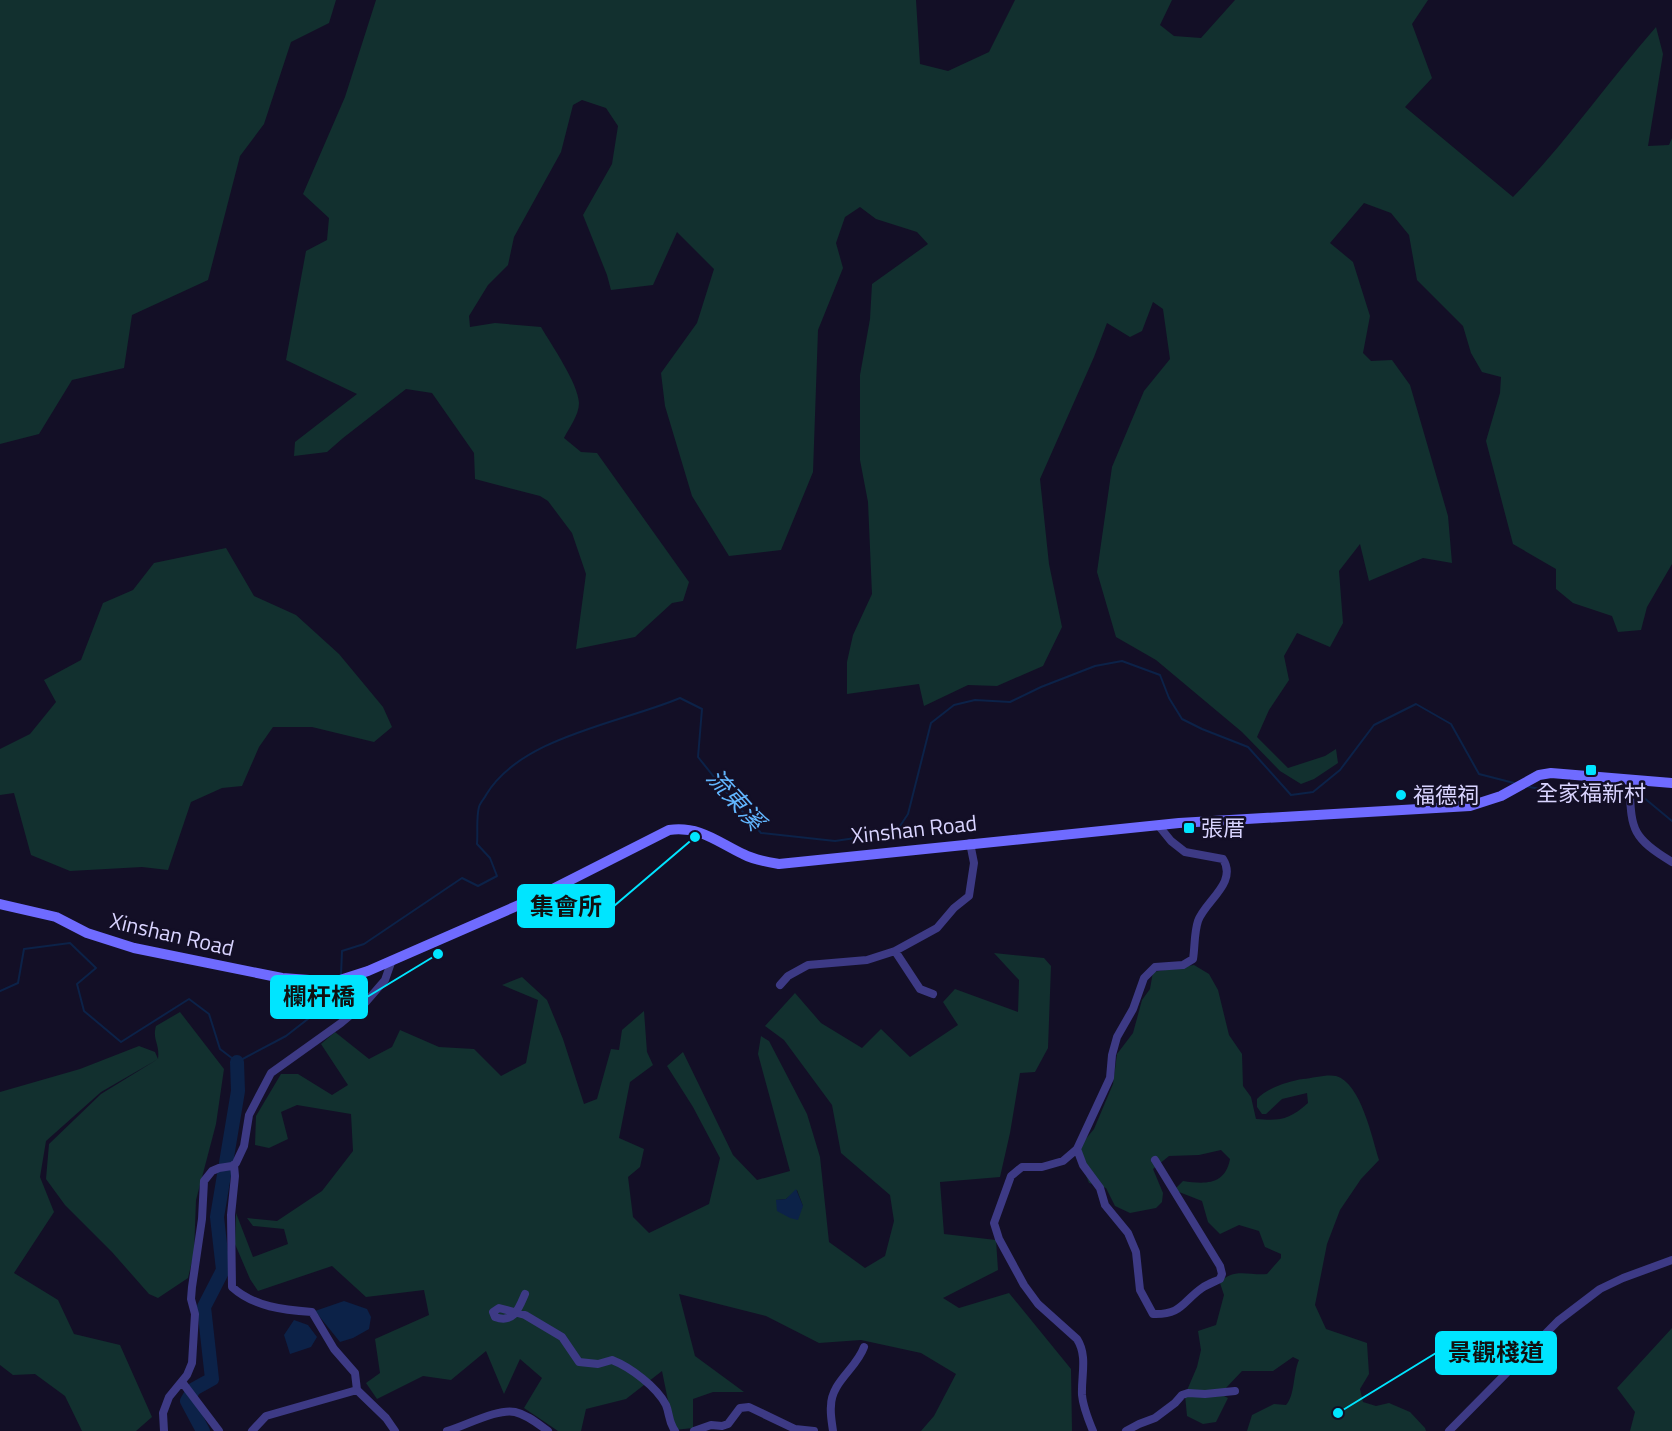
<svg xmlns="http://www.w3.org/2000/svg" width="1672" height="1431" viewBox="0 0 1672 1431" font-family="'Titillium Web','Noto Sans TC',sans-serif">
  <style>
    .green { fill: #12302f; fill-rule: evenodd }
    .water { fill: #0c2248 }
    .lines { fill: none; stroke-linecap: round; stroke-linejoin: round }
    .stream { stroke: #0c2248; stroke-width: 2 }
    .river { stroke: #0c2248; stroke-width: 14 }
    .street { stroke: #3d3a85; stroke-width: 8 }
    .secondary { stroke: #6f6bff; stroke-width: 10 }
    .poi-dot { fill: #00e5ff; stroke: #130f26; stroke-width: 2 }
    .labels { text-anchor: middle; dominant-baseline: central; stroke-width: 5; stroke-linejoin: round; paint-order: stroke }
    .poi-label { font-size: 22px; fill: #d9d4ff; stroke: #130f26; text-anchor: start }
    .street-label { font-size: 22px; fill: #d9d4ff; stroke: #130f26 }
    .water-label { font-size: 24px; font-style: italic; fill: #62b6ff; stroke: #130f26 }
    .leader { fill: none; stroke: #00e5ff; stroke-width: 2 }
    .callout-dot { fill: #00e5ff; stroke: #130f26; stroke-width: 2 }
    .callout { fill: #00e5ff; stroke: #00e5ff; stroke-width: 2 }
    .callout-label { font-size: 24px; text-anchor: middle; font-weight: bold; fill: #111 }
  </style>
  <rect width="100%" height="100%" fill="#130f26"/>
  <path class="green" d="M0 0H336L329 23 291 42 264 124 240 156 208 280 132 315 124 368 72 380 39 434 0 444Z
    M376 0H916L920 64 948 71 989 52 1015 0H1172L1160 25 1174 36 1201 38 1235 0H1428L1412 24 1432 78 1405 107 1513 197C1565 144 1607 83 1656 27L1663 54 1648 146 1669 145 1672 138V564L1647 607 1641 630 1618 632 1612 616 1573 603 1556 589V569L1513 544 1486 441 1500 393 1501 377 1482 372 1471 353 1463 326 1417 280 1409 235 1391 213 1364 203 1330 243 1353 262 1370 316 1363 353 1371 361 1392 360 1410 385 1448 516 1452 563 1423 558 1369 581 1360 544 1339 571 1343 623 1330 647 1297 633 1284 656 1289 680 1269 710 1257 737 1288 768 1325 756 1336 749 1338 763 1314 779 1301 784 1280 771 1242 732 1156 660 1116 637 1097 572 1112 467 1144 391 1170 359 1163 309 1153 302 1142 331 1130 337 1107 323 1094 357 1040 479 1049 564 1062 627 1043 666 997 686 968 685 924 706 919 684 847 694V662L853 635 872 594 868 502 860 460V375L870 319 872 284 928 244 917 232 876 219 860 207 845 217 836 243 843 268 818 330 813 472 781 550 729 556 692 496 665 406 661 373 697 323 714 269 677 232 653 285 611 290 607 275 583 215 612 164 618 126 606 108 582 100 573 105 561 152 514 237 508 265 488 285 469 316 470 327 495 323 541 327C552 346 578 383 579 403 579 415 569 428 564 438L581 452 597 453 689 582 683 601 672 603 635 637 576 649 586 574 572 533 548 501 540 496 475 479 474 453 432 393 406 389 343 438 327 452 294 456 295 442 357 394 286 360 306 251 327 240 329 218 303 194 345 97Z
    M226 548 254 596 296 615 339 654 383 707 392 727 374 742 312 727H273L259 747 242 786 222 788 191 802 168 870 142 867 70 871 31 855 14 793 0 795V749L30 734 56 702 44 680 81 660 103 603 133 590 154 563Z
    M994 953 1044 958 1051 966 1048 1048 1035 1072 1020 1073 1010 1133 1000 1177 940 1182 944 1234 996 1240 998 1270 943 1298 959 1308 1009 1293 1071 1369 1072 1431H921L934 1416 956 1374 921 1353 861 1340 819 1343 766 1316 679 1294 695 1356 744 1392H713L693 1399V1428L674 1430 662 1371 626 1399 586 1409 581 1431H558L524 1408 542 1378 520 1359 504 1394 486 1351 451 1380 423 1376 377 1399 366 1383 380 1373 375 1339 429 1315 424 1290 366 1297 332 1266 258 1291 250 1279 235 1244 236 1213 253 1257 288 1244 284 1229 253 1226 247 1218 277 1221 322 1191 353 1151 351 1114 297 1105 281 1112 288 1139 269 1148 255 1145 256 1116 281 1074H298L332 1095 348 1085 321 1044 335 1032 369 1059 392 1047 400 1030 439 1047 474 1049 501 1076 526 1063 538 1000 502 985 522 977 547 1000 563 1039 584 1104 597 1099 611 1049 619 1050 622 1030 644 1011 647 1052 653 1065 630 1082 619 1138 644 1149 640 1167 628 1177 633 1217 649 1233 709 1204 720 1158 693 1107 667 1066 683 1052 733 1155 757 1180 790 1171 758 1054 761 1036 769 1041 807 1114 820 1157 829 1242 865 1268 885 1256 894 1221 890 1195 841 1153 832 1105 784 1040 765 1026 795 993 821 1023 862 1048 881 1029 910 1057 958 1025 943 1002 955 989 1018 1012 1019 980ZM797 1190 803 1206 776 1200 786 1199Z
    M1194 965 1209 974 1218 990 1229 1035 1242 1054 1243 1086 1251 1097 1256 1119C1280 1121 1289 1120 1308 1103L1307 1093 1282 1099 1266 1114H1262L1257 1107V1099C1267 1088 1289 1081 1303 1079 1313 1078 1327 1074 1336 1076 1361 1083 1372 1138 1379 1160L1361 1179 1340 1210 1327 1244 1315 1305 1326 1329 1367 1343 1369 1374 1360 1389 1363 1402 1376 1406 1389 1403 1410 1412 1425 1428 1426 1431H1247L1252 1415 1274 1404 1286 1405C1295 1396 1293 1373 1299 1360L1293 1357 1273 1371H1242L1225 1389 1222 1395 1228 1398 1216 1422 1203 1424 1187 1416 1185 1395 1197 1367 1201 1350 1198 1331 1216 1325 1224 1295 1220 1283C1232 1267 1250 1276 1267 1274L1281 1258V1254L1265 1247 1259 1231 1239 1225 1220 1234 1208 1222 1202 1201 1174 1190 1183 1181C1204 1184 1225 1186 1230 1159L1221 1150 1199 1155 1169 1156 1153 1169 1163 1193 1162 1202 1156 1208 1130 1213 1115 1206 1106 1188 1089 1183 1081 1163 1080 1146 1094 1129 1113 1084 1117 1054 1133 1033 1142 1000 1150 989 1153 972Z
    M180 1012 224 1069 216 1124 196 1200 194 1253 188 1278 158 1298 149 1294 112 1252 65 1205 46 1179 49 1144 101 1094 158 1059 101 1092 46 1141 40 1177 54 1212 14 1273 58 1300 74 1334 120 1345 152 1417 136 1431H82L65 1396 35 1374 13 1375 0 1365V1092L80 1069 139 1046 155 1052 158 1059C160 1043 152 1040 156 1026Z
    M1672 1328V1431H1630L1635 1412 1617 1388Z"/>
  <path class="water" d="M796 1189 803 1206 798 1220 790 1218 777 1211 776 1200 786 1199Z
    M344 1301 367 1309 371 1317 369 1329 353 1338 340 1342 315 1311Z
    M294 1320 308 1325 317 1337 311 1347 290 1354 284 1335Z"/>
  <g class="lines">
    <path class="stream" d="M1526 786C1559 795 1594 787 1627 794
      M1633 795 1643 797 1672 821
      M341 975 342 951 364 944 462 878 478 886 497 876 490 858 477 844C478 832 476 818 479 807 480 803 484 799 486 795 520 737 621 723 680 698L702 709 698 757 730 797 761 833 835 841 896 832 908 814 931 723 954 705 975 700 1010 702 1041 687 1095 666 1122 661 1160 675 1169 698 1182 719 1202 729 1248 747 1291 795 1313 792 1340 770 1374 725 1416 704 1451 724 1479 774 1514 783
      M0 991 18 983 24 949 70 943 96 968 77 984 84 1011 121 1042 189 999 209 1014 220 1049 237 1062 286 1036 340 994V984"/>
    <path class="river" d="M203 1431 187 1401 194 1389 212 1379 204 1307 223 1270 217 1217 238 1091 237 1062"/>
    <path class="street" d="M1629 779C1632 827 1628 836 1672 862
      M895 951 920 989 933 994
      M780 985 788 976 808 965 867 960 895 951 937 928 954 908 969 896 974 863 970 843
      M1077 1149 1083 1165 1100 1188 1105 1205 1128 1233 1136 1252 1140 1290 1153 1314C1182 1315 1182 1302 1202 1288 1208 1284 1214 1282 1220 1279L1222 1274 1220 1266 1155 1160
      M234 1165 235 1176 231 1215 232 1287C254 1307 284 1310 312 1312L334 1349 355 1373 357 1390 386 1418 395 1431
      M525 1294C519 1308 514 1324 495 1317L493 1312 499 1308 525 1315 562 1337 579 1362 598 1364 612 1360C630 1367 657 1387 666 1405 670 1415 668 1421 675 1431
      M182 1382 219 1431
      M164 1431 163 1413 169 1397 187 1375 192 1363 195 1314 191 1299 192 1287 202 1219 204 1181 212 1171 219 1168 232 1166 236 1163 244 1146 249 1115 271 1073 341 1023 366 1002 385 980 392 960
      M252 1431 266 1416 357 1390
      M447 1431C465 1426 498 1408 515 1412 528 1415 538 1424 548 1431
      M694 1431 711 1425 722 1426 728 1424 740 1408 749 1407 795 1429 814 1431
      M833 1431C832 1423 830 1414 831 1406 831 1382 857 1368 864 1347
      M1093 1431C1088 1419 1083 1407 1082 1395 1081 1376 1088 1356 1077 1339L1038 1304 1024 1285 999 1239 994 1223 1011 1176 1022 1167H1042L1063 1161 1077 1149 1110 1078 1112 1055 1117 1037 1133 1009 1144 978 1155 967 1183 965 1193 959C1195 947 1194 933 1198 921 1205 901 1238 883 1223 859L1185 852 1171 841 1158 825
      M1126 1431 1139 1424 1155 1418 1175 1403 1182 1395 1188 1393 1205 1394 1235 1391
      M1449 1431 1558 1321 1600 1289 1623 1278 1672 1260"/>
    <path class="secondary" d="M0 904 56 917 87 933 134 948 282 978 323 981 340 980 368 971 535 898 669 830C700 826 716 841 743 854 754 860 767 862 779 864L1179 823 1470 806 1501 796 1539 775 1551 773 1672 783"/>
  </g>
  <g class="poi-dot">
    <rect x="1585" y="764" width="12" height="12" rx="3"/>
    <circle cx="1401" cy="795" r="6"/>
    <rect x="1183" y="822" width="12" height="12" rx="3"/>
  </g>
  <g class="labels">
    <g class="poi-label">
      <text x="1591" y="793" text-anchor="middle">全家福新村</text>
      <text x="1413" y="795">福德祠</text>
      <text x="1201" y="828">張厝</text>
    </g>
    <g class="street-label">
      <text transform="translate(914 829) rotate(-6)">Xinshan Road</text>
      <text transform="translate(172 934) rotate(13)">Xinshan Road</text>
    </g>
    <g class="water-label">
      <text transform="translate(736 799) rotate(48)">流東溪</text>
    </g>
  </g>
  <path class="leader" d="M695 837L614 906M438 954L367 997M1338 1413L1436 1353"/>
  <g class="callout-dot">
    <circle cx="695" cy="837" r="6"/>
    <circle cx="438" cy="954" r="6"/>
    <circle cx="1338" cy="1413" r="6"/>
  </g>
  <g class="callout">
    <rect x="518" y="885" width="96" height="42" rx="6"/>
    <rect x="271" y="976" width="96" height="42" rx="6"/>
    <rect x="1436" y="1332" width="120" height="42" rx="6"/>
  </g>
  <g class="callout-label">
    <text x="566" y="915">集會所</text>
    <text x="319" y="1005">欄杆橋</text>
    <text x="1496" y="1361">景觀棧道</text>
  </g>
</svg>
